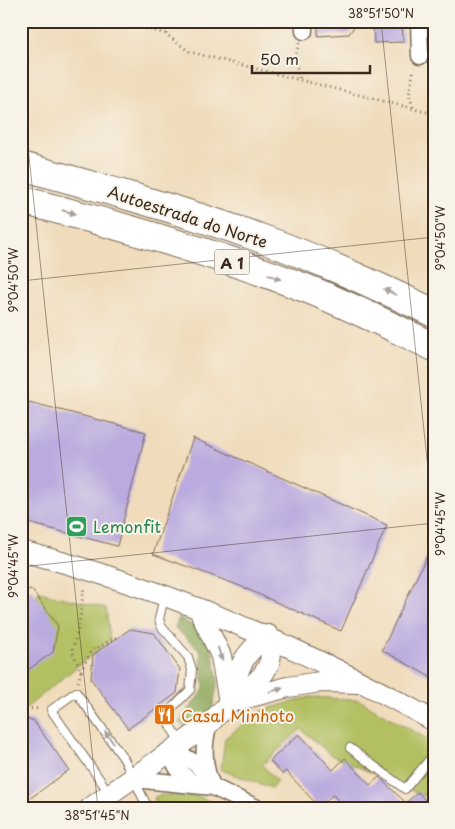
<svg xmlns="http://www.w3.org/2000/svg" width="455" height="829" viewBox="0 0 455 829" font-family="'Playpen Sans',sans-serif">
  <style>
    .green { fill: #b2c062; stroke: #767540 }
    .forest { fill: #8da658; stroke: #64683b }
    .building { fill: #baaadf }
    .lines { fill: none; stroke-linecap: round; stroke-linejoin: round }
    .service-casing { stroke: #7a6855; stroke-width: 10 }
    .minor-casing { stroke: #7a6855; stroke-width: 19 }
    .tertiary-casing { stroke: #7a6855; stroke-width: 22 }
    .motorway-casing { stroke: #7a6855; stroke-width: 30 }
    .path { stroke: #7a6855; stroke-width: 3; stroke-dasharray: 1 4; stroke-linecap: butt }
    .service { stroke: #fff; stroke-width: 8 }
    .minor { stroke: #fff; stroke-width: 16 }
    .tertiary { stroke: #fff; stroke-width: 20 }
    .motorway { stroke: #fff; stroke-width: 28 }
    .oneway { fill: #a79f9a }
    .ticks { fill: none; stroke: #3b2a1e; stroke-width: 1; stroke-opacity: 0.45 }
    .labels { text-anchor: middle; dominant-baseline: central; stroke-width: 4; stroke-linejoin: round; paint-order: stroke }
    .shield { fill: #f7f3e8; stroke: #73665b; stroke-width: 1 }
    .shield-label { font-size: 15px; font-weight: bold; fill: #3b2a1e }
    .street-label { font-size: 16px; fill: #3b2a1e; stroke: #f7f3e8 }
    .leisure-label { font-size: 16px; fill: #27864d; stroke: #f7f3e8; text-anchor: start }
    .food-label { font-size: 16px; fill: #c56008; stroke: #f7f3e8; text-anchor: start }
    .neatline { fill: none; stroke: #3b2a1e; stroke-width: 2 }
    .ticks-label { font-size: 12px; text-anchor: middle; fill: #3b2a1e }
  </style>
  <rect width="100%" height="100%" fill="#f7f3e8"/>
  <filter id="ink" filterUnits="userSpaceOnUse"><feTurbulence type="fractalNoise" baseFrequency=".02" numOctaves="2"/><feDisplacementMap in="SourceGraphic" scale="10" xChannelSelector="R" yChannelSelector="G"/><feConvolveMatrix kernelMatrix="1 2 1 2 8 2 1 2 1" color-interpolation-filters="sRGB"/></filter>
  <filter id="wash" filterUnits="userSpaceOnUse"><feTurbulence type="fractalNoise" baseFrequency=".0096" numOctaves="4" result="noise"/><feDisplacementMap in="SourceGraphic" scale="20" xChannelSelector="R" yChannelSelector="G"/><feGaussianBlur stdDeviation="1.12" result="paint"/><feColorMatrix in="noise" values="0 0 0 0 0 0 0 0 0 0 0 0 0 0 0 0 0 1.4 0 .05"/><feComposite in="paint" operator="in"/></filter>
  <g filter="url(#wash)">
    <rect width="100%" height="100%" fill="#f0dcbb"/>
    <path class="green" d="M39 592 106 608 110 640 26 708 21 706V615Z
      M310 697 359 700 434 743V800L331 755 301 729 262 765 277 781 272 788 221 770 225 738 263 710Z
      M161 795 197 796 226 808H162L154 801 155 797Z"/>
    <path class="forest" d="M179 618 197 628 211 644 218 681 212 711 190 734 179 722 204 689 200 650 175 628Z"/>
    <g id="blocks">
      <path class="building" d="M318 21H358L349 34 318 36Z
        M373 21H402L403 42 374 43Z
        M21 400 146 432 117 546 21 521Z
        M193 438 387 525 341 631 240 586 153 554Z
        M434 541V679L382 650Z
        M21 589 32 590 58 626 53 652 21 675Z
        M130 629 154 633 180 669 177 693 128 729 91 679 93 655Z
        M21 719 33 720 69 770 21 805Z
        M299 734 333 770 345 758 370 785 379 777 406 803 418 792 432 808H345L333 795 319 807 286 771 282 774 270 761Z"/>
    </g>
  </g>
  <g filter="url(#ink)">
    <use href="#blocks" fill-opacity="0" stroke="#7a6855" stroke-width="1"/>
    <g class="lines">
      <defs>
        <path id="service" d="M164 597 159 619 161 626 188 657 192 670 190 690 170 710 167 716 170 726 181 743
          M350 748 405 789 434 754
          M110 794 51 710 76 692 124 759 146 804 152 808"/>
        <path id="minor" d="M304 21V31
          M419 21 420 56
          M208 725C204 744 203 757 208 776
          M171 751C191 758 205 768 213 787
          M171 751C175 768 181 776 197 785
          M134 779 213 787 257 808"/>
        <path id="tertiary" d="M21 551C166 588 304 648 434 721
          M199 610 221 656 229 703
          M231 695C239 666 243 654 268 635
          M239 700 288 687 320 682 360 683
          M90 808 208 725 229 703 250 688 264 673 270 662 271 652 268 635"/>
        <path id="motorway" d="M21 166C101 188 182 210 260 238 319 259 377 286 434 313
          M21 200C115 224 209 251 300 286 345 303 390 326 434 347"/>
      </defs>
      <use href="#service" class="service-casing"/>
      <use href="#minor" class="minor-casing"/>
      <use href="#tertiary" class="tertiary-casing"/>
      <use href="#motorway" class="motorway-casing"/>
      <path class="path" d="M106 21 140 27 166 34 190 52 434 114
        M166 34 173 21
        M299 43 295 59 300 81
        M413 107 409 95 414 68
        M81 671 91 651 118 637
        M78 682 81 671 72 651 79 626 84 586
        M21 708 41 709"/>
      <use href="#service" class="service"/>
      <use href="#minor" class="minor"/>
      <use href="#tertiary" class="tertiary"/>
      <use href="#motorway" class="motorway"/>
    </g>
    <defs><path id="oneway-solid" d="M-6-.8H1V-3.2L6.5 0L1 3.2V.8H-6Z" transform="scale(1.25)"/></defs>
    <g class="oneway">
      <use href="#oneway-solid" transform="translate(69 212) rotate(14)"/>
      <use href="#oneway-solid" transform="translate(274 277) rotate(20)"/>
      <use href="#oneway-solid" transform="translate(390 292) rotate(-154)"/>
      <use href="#oneway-solid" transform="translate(220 654) rotate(73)"/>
      <use href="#oneway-solid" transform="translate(276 690) rotate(-15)"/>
      <use href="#oneway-solid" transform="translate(109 737) rotate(-126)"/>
    </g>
  </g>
  <path class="ticks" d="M381 21 434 526M21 81 98 808M21 281 434 237M21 567 434 523"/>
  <defs>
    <symbol id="stadium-square" viewBox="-11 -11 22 22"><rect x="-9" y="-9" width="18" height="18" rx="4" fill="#2e9e5b" stroke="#f7f3e8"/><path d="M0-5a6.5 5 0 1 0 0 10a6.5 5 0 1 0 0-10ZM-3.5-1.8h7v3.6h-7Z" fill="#fff"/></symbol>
    <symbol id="restaurant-square" viewBox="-11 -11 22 22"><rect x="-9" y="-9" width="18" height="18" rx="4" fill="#e8710a" stroke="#f7f3e8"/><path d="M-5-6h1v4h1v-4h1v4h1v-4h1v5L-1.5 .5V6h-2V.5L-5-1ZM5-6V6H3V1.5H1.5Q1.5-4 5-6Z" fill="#fff"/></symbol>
  </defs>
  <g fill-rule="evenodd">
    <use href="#stadium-square" x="64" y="514" width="25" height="25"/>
    <use href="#restaurant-square" x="152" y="702" width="25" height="25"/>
  </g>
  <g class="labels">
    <rect class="shield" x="214.5" y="249.5" width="35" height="25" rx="4"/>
    <g class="shield-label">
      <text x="232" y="262">A 1</text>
    </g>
    <g class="street-label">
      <text transform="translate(188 216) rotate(18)">Autoestrada do Norte</text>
    </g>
    <g class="leisure-label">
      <text x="93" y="526">Lemonfit</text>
    </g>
    <g class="food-label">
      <text x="181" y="715">Casal Minhoto</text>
    </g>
  </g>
  <rect width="455" height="829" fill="none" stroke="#f7f3e8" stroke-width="55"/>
  <path d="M252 65v8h118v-8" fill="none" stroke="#3b2a1e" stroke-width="2.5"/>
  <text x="260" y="65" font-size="15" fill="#3b2a1e" stroke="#f7f3e8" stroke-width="4" paint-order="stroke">50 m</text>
  <rect x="28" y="28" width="400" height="774" class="neatline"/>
  <g class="ticks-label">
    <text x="381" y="18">38°51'50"N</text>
    <text transform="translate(441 238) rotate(-90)" y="4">9°04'50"W</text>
    <text transform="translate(14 280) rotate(-90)" y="4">9°04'50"W</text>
    <text transform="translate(441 524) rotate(-90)" y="4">9°04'45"W</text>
    <text transform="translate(14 566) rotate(-90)" y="4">9°04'45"W</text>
    <text x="97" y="820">38°51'45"N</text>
  </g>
</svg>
